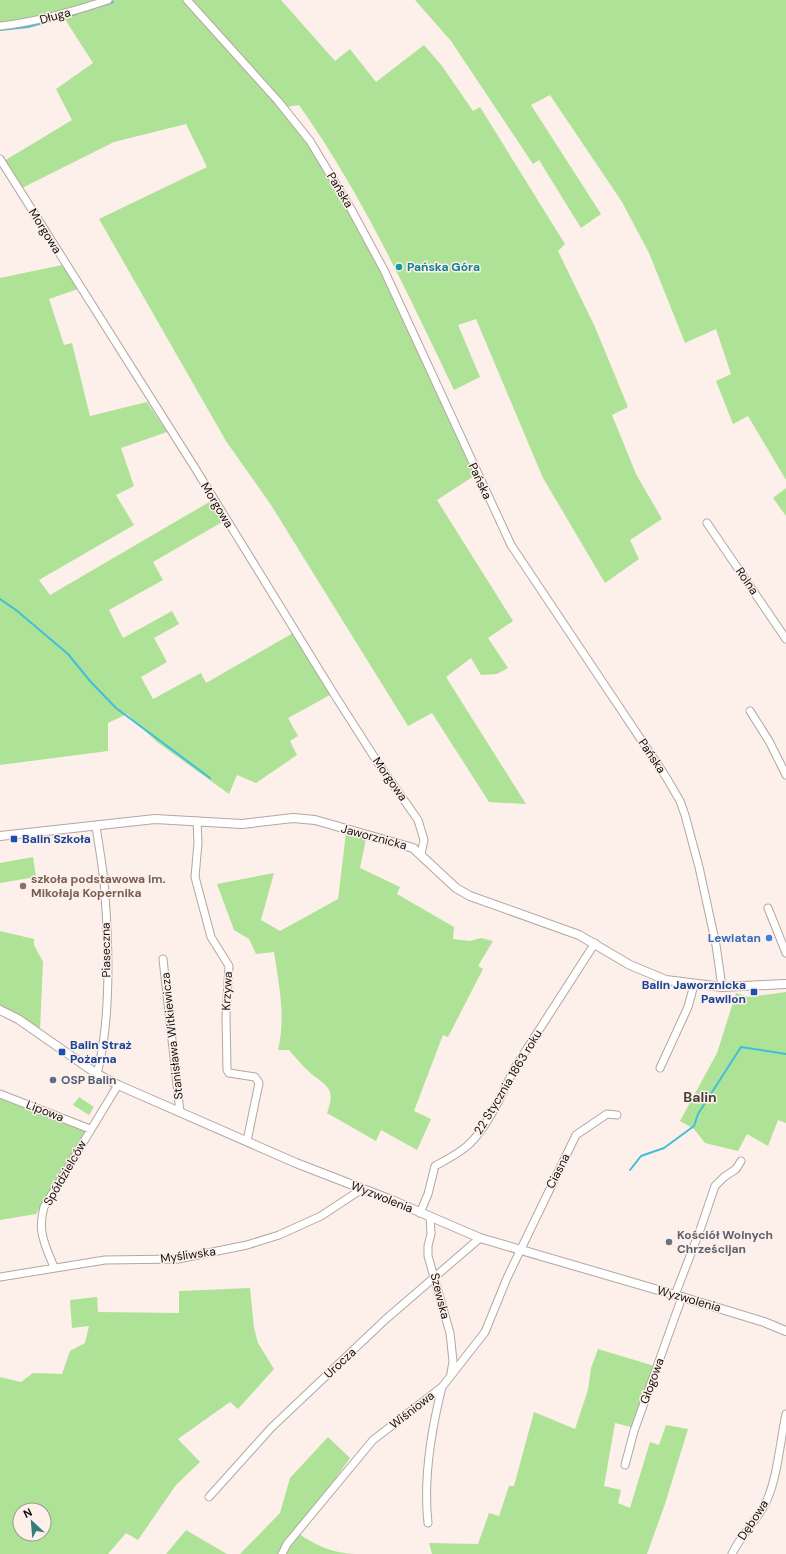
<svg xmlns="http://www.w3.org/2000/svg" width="786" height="1554" font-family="'DM Sans',sans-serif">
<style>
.green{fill:#aee297;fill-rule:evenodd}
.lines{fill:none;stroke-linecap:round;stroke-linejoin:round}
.stream{stroke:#41bfda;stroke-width:2}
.minor-casing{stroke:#b3a7a1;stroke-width:9}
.tertiary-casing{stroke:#b3a7a1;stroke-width:10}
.minor{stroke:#fff;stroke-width:7}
.tertiary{stroke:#fff;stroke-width:8}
.culture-dot{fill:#0f9aa8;stroke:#fdf0ea;stroke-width:1.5}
.transit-dot{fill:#1a4fb4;stroke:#fdf0ea;stroke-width:1.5}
.education-dot{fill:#8d6e63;stroke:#fdf0ea;stroke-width:1.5}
.shop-dot{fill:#3f7fe0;stroke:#fdf0ea;stroke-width:1.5}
.service-dot{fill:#5c6f8a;stroke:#fdf0ea;stroke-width:1.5}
.worship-dot{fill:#6b7280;stroke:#fdf0ea;stroke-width:1.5}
.labels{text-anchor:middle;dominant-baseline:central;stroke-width:3;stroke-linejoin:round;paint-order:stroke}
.street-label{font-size:12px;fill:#130f0d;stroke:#fdf0ea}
.culture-label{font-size:12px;font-weight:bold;fill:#0d838f;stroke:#fdf0ea;text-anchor:start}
.transit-label{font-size:12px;font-weight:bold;fill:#164399;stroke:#fdf0ea;text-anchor:start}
.education-label{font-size:12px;font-weight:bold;fill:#785e54;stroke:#fdf0ea;text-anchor:start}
.shop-label{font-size:12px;font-weight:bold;fill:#366cbe;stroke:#fdf0ea;text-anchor:end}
.service-label{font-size:12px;font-weight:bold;fill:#4e5e75;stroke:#fdf0ea;text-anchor:start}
.worship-label{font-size:12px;font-weight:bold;fill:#5b616d;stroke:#fdf0ea;text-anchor:start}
.quarter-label{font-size:14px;font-weight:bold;fill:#4b413b;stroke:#fdf0ea}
</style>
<rect width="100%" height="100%" fill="#fdf0ea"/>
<path class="green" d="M0,0h281l54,61 15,-12 26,33 48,-37 18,21 31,45 7,-4 85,137 -7,7 37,76 33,80 -16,8 24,59 26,45 -32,21 9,19 -34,24 -62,-105 -67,-159 -18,6 22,52 -26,13c-47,-98 -92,-196 -155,-285l-12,2 61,102 33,63 28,56 65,148 -37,24 76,121 -25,17 20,30 -11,6 -16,1 -10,-17 -25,19 80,127 -37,-2 -57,-89 -24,13 -137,-221 -45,-64 -127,-222 108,-52 -21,-43 -72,18 -94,47 -16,-28 68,-41 -16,-31 37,-26 -32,-50 -61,12z
M415,0h371v480l-38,-64 -15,8 -17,-43 15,-7 -15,-45 -31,14 -36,-90 -27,-51 -72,-107 -19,10 70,109 -20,14 -42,-68 -6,4 -82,-123z
M62,265l16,24 -29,10 15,46 8,-2 18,73 57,-14 20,30 -46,16 13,38 -18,9 18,30 -95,55 11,15 161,-94 13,20 -71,41 10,18 -54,30 14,28 49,-27 7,13 -25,14 13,24 -26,15 12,22 48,-26 5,10 87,-50 37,62 -42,23 10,18 -8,5 7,14 -41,28 -19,-8 -8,19 -72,-52 -30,-28 -19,9v28l-108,14v-487z
M786,488v28l-13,-18z
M346,833l20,6 -6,29 40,19 -3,7 57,33 -1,12 17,2 11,-3 12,3 -15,25 5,3 -35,68 -5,-2 -29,76 17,8 -14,31 -36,-20 -5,11 -49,-28c10,-27 -2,-27 -19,-42 -7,-7 -13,-14 -19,-21h-11c8,-33 1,-65 -4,-98l-18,2 -7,-15 -15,-9 -17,-46 57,-11 -13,47 19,11 58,-32z
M33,857l3,20 -36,6v-20z
M0,931l34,8v6l9,17 -3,68 -40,-23z
M786,992v131l-8,-3 -10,26 -21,-12 -9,17 -33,-8 -11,-14 -14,-8 37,-68 19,-60 12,4z
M0,1091l14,4 72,36 -50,83 -36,6z
M79,1097l15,10 -5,8 -16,-10z
M250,1288l4,40 4,15 16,26 -36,40 -8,-7 -52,37 22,23 -24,23 -38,55 -12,-7 -18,21h-108v-177l21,5 12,-9 29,1 8,-23 15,-8 4,-17 -17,2 -2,-28 27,-3 1,15 81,1v-22zM20,1510h24v24h-24z
M598,1349l63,19 -22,61 -24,-6 -11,63 17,4 -3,13 12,5 20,-66 9,3 7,-20 22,4 -23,75 -18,50h-215l-3,-11 49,1 11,-31 10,3 10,-30h5l20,-74 41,17 13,-39 3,-22z
M328,1437l22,21 -34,48 -21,25c18,13 36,22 59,23h-114l40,-41 10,-35z
M186,1530l41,24h-61z"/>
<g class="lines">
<path class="stream" d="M101,6l12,-4
M0,30l28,-3 48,-13
M0,599l16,11 52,44 22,27 26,27 94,70
M630,1170l11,-14 23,-8 30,-22 4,-12 43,-67 45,7"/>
<g class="minor-casing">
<path id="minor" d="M187,0l91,101 32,40 41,68 33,61 127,275 155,232 14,24 5,14 14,52 17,78 6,42
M0,26c37,-4 72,-14 108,-26
M0,159l195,309 139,226 44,69 40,57 6,20 -3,14
M707,523l79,116
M750,711l19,30 17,34
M197,821l1,22 -3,34 16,60 18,29 -3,50 1,54 2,3 26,4 4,6 -12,58
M96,826c3,22 8,46 9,69 4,54 6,126 -8,179
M768,908l18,45
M163,959l17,153
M660,1068l28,-61 6,-22
M0,1094l90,35
M420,1213l8,-19 7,-28c11,-6 23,-12 32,-20 19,-16 37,-55 47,-77l81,-126
M430,1217l1,17 -3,12v10l22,77 3,28 -2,12
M54,1267c-9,-22 -17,-36 -10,-60l74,-122
M0,1277l105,-17 73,-1 69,-14 32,-10 42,-19 41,-27
M675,1295l25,-65 15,-44 9,-9 12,-8 5,-8
M625,1465l9,-34 48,-134
M209,1497l62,-69 115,-109 94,-81
M428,1523c-5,-45 3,-92 14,-136
M282,1554l5,-10 86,-104 69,-53 43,-55 22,-54 69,-143 31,-21 10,1
M732,1554c9,-20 26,-34 35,-54 11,-25 13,-59 19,-86"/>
</g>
<g class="tertiary-casing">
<path id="tertiary" d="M0,836l155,-17 87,5 51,-6 22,2 98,28 43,40 14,8 109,39 51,30 36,15 56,7 64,-3
M0,1010l18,9 79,55 21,11 178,78 98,38 86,37 202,59 82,25 22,9"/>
</g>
<use href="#minor" class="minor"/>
<use href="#tertiary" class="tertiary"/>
</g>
<circle class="culture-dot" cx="399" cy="267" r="4"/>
<g class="transit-dot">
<rect x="10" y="835" width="8" height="8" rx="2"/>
<rect x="750" y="988" width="8" height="8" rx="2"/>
<rect x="58" y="1048" width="8" height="8" rx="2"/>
</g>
<circle class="education-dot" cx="23" cy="886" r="4"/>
<circle class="shop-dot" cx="769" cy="938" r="4"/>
<circle class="service-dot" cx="53" cy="1080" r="4"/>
<circle class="worship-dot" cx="669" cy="1242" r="4"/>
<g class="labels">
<g class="street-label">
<text transform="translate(55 16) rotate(-15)">Długa</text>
<text transform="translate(340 190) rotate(59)">Pańska</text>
<text transform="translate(45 231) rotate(58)">Morgowa</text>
<text transform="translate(480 481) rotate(65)">Pańska</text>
<text transform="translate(217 505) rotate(59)">Morgowa</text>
<text transform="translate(747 581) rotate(55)">Rolna</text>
<text transform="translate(652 756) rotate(56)">Pańska</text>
<text transform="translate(390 779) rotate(55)">Morgowa</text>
<text transform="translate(374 837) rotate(15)">Jaworznicka</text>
<text transform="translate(106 950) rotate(-91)">Piaseczna</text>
<text transform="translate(227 991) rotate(-87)">Krzywa</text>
<text transform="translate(172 1036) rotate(-96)">Stanisława Witkiewicza</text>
<text transform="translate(508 1082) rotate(-59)">22 Stycznia 1863 roku</text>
<text transform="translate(45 1111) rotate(21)">Lipowa</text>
<text transform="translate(558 1171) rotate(-63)">Ciasna</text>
<text transform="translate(65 1173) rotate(-60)">Spółdzielców</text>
<text transform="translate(382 1197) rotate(22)">Wyzwolenia</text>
<text transform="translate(188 1255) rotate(-8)">Myśliwska</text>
<text transform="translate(440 1296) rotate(76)">Szewska</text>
<text transform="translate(689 1299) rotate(16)">Wyzwolenia</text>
<text transform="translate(340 1363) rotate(-43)">Urocza</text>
<text transform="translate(652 1381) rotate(-70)">Głogowa</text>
<text transform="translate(412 1410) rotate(-38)">Wiśniowa</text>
<text transform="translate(753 1520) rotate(-57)">Dębowa</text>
</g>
<g class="culture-label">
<text x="407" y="267">Pańska Góra</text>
</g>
<g class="transit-label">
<text x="22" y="839">Balin Szkoła</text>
<text x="746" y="985" text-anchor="end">Balin Jaworznicka<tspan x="746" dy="14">Pawilon</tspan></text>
<text x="70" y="1045">Balin Straż<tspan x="70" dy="14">Pożarna</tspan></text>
</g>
<g class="education-label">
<text x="31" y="879">szkoła podstawowa im.<tspan x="31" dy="14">Mikołaja Kopernika</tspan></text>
</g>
<g class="shop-label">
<text x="761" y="938">Lewiatan</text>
</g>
<g class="service-label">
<text x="61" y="1080">OSP Balin</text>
</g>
<g class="worship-label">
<text x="677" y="1235">Kościół Wolnych<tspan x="677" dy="14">Chrześcijan</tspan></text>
</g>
<g class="quarter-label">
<text x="700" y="1097">Balin</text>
</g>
</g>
<g transform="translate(32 1522) rotate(334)"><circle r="19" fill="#fdf0ea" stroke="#9f9692"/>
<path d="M0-3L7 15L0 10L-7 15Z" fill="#347d7b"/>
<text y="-6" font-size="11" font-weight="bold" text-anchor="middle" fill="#130f0d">N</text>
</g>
</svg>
